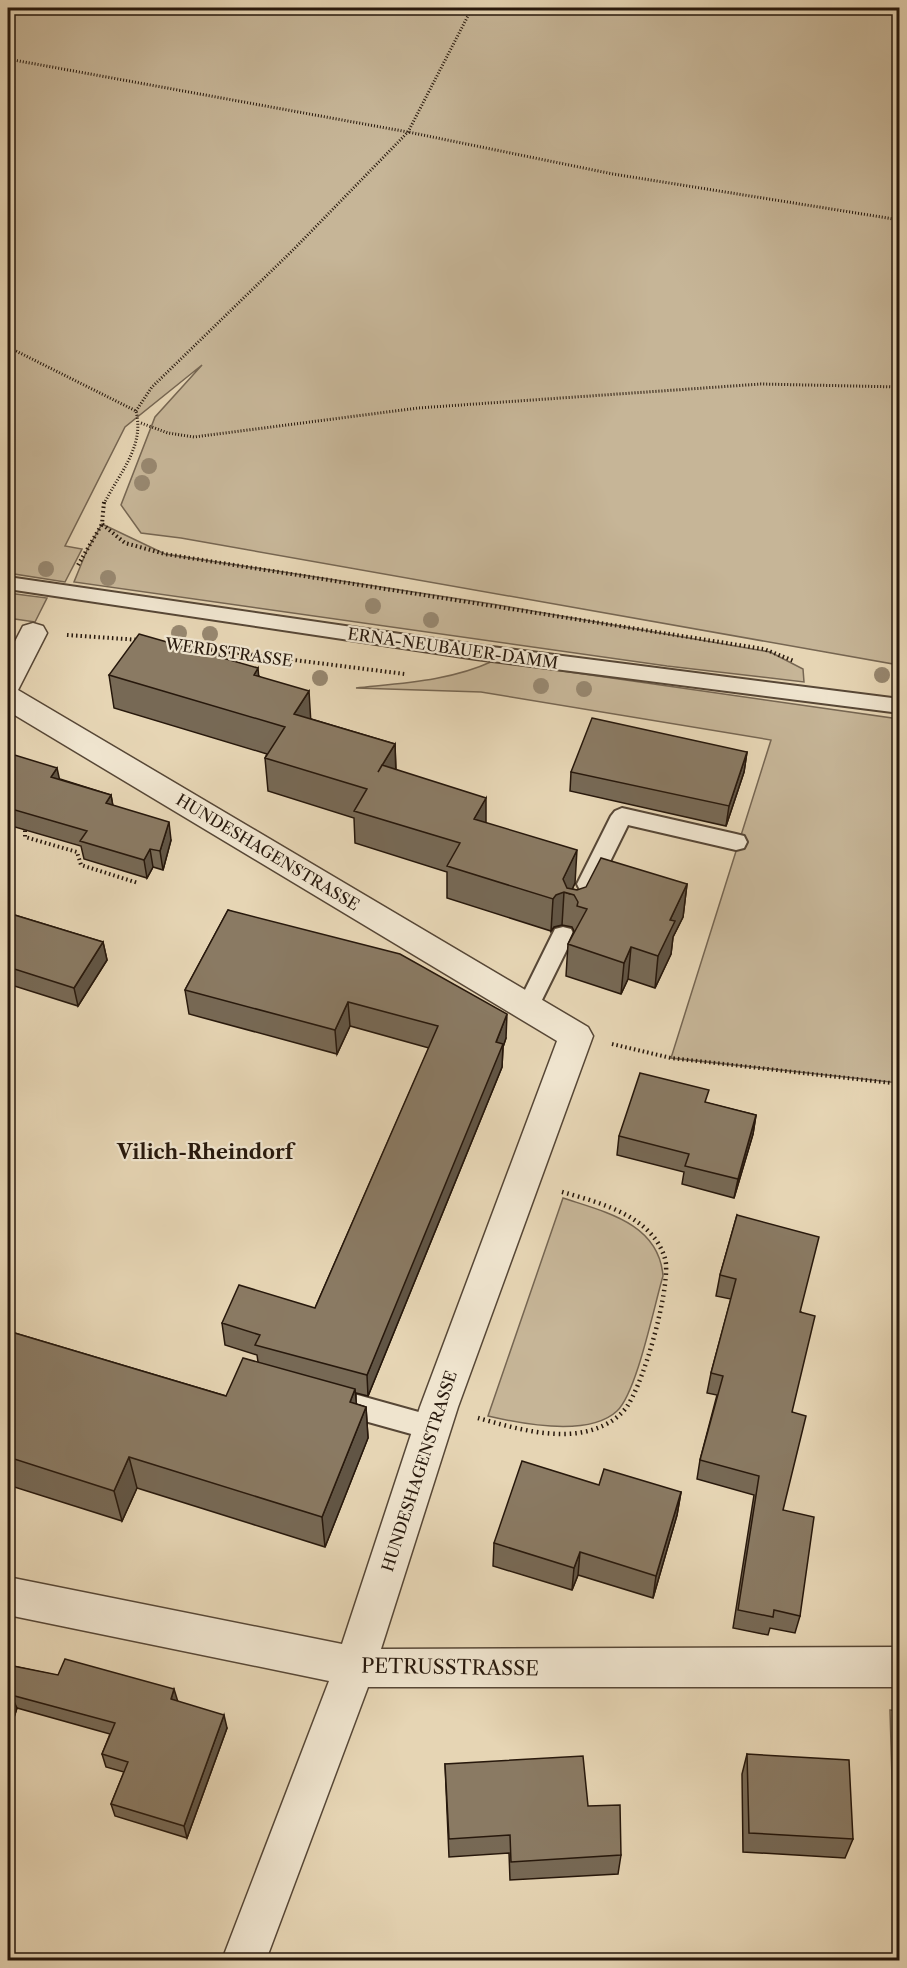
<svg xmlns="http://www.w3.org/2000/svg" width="907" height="1968" font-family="'Libre Caslon Text',serif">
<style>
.green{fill:#c6b597;stroke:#766652;stroke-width:1.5}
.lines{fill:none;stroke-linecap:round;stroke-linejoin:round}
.lane-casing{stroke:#574736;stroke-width:4}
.street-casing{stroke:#574736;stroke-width:3}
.path-far2{stroke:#27180c;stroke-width:3;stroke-dasharray:1 2;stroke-linecap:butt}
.path-far1{stroke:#27180c;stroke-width:4;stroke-dasharray:1.5 3;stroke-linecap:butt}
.path{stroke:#27180c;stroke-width:4.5;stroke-dasharray:1.5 4;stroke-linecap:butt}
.lane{fill:#efe4ce;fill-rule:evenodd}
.street{fill:#efe4ce;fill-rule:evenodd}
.tree{fill:#97876f}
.wall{fill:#776955;stroke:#27180c;stroke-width:1.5}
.shaded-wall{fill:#615545;stroke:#27180c;stroke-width:1.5}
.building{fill:#8a7a63;stroke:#27180c;stroke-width:1.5}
.labels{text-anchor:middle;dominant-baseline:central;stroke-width:4.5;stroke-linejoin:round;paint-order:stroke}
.street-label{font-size:16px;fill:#27180c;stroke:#efe4ce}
.quarter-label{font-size:20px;font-weight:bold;fill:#27180c;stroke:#efe4ce}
.near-street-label{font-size:20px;fill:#27180c;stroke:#efe4ce}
</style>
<rect width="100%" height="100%" fill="#e6d5b4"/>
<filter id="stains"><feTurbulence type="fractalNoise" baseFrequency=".00333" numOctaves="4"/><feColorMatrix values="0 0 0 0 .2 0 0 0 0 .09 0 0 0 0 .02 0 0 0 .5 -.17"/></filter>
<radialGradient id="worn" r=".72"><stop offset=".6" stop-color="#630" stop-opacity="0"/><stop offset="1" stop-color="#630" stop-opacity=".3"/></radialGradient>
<path class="green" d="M8,8h891v657l-718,-127 -40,-5 -20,-28 34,-88 47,-52 -77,62 -60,119 17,3 -17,33 -57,-9z
M102,524l63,30 327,50 278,48 33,17 1,13 -137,-16 -593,-84 13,-32z
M8,593l39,5 -12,24 -27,-4z
M493,661l406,58v364l-228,-25 100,-318 -290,-48 -125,-4c47,-5 94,-7 137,-27z
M563,1198c42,14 96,25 100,78 -9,30 -26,116 -46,135 -28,26 -95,13 -129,5z
M890,1710l9,1v171h-4z"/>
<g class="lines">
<g class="lane-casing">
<path id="lane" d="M8,577l468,68 424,54v14l-424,-54 -468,-70z
M622,808l114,26 8,2 3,6 -3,6 -8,2 -108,-25 -32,65 -8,2 -8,-2 -3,-6 34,-68 4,-5z
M563,927l8,2 3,6 -35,71 -3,6 -8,3 -8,-3 -3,-6 35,-71 3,-6z
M336,1389l97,27 9,4 4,8 -4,8 -9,4 -97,-27 -9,-4 -4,-8 4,-8z"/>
</g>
<g class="street-casing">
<path id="street" d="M33,623l10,3 4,7 -29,57 570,337 5,9 -135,371 -77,242 519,-2v40h-532l-102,273h-44l107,-279 -321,-66v-38l334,67 78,-237 137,-366 -549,-330v-56l15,-29z"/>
</g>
<path class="path-far2" d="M8,59l400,73 205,42 287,46
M8,347l128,64c9,36 -17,62 -32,93
M136,411l16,-24 142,-138 114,-117 64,-124
M141,423l27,10 26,4 224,-29 343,-24 139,3"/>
<path class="path-far1" d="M104,502l-2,22 23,19 40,11 599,95 30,12
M78,565l24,-41
M67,635l73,5
M175,645l230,29
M25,826v11l52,15 4,13 57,18
M612,1044l59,14 229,26"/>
<path class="path" d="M478,1418c36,10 85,25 122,9 10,-4 22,-12 28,-22 17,-27 40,-109 38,-141 -1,-8 -4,-14 -8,-21 -21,-32 -65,-42 -99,-52"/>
<use href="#lane" class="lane"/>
<use href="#street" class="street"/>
</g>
<g class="tree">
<circle cx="149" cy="466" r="8"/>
<circle cx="142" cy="483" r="8"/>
<circle cx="46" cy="569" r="8"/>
<circle cx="108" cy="578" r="8"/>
<circle cx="373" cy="606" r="8"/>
<circle cx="431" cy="620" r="8"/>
<circle cx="179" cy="633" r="8"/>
<circle cx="210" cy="634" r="8"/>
<circle cx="882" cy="675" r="8"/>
<circle cx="320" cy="678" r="8"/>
<circle cx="541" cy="686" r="8"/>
<circle cx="584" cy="689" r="8"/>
</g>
<path class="wall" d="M109,675l150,1 52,43 84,25 1,26 90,53 89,60 -3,6 5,1 110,-6 -4,33 -10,20 -2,17 -16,34 -27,-9 -7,15 -55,-18 2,-32 6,-13 -2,-4 -10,-2 -8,2 -3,4 -104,-33v-26l-92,-29 -1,-25 -86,-27 -3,-33 2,-4 -153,-46z
M747,752l-3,20 -18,54 -156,-35 1,-19z
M8,753l52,26 51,16 2,11 58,34 -8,30 -10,-3 -6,11 -63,-19 -3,-13 -73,-21z
M228,910l278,128 -3,9 -1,20 -134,329 -12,-3v11l10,3 2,31 -43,109 -188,-59 -15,33 -114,-36v-154l218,65 32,-34 -1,-7 -32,-10 -3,-22 93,-15 114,-260 -79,-22 -13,28 -148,-40 -4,-24z
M8,913l95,29 4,18 -29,46 -70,-22z
M707,1103l49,12 -3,19 -19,64 -52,-14 2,-12 -67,-17 2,-19z
M737,1215l64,97 -18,198 17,106 -5,17 -25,-5 -2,7 -35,-7 21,-133 -57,-16 3,-19 17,-65 -10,-2 4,-20 20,-74 -15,-3 4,-21z
M599,1485l82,7 -4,23 -24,83 -75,-23 -6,15 -79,-24 1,-23z
M8,1665l169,36 50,27 -40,110 -72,-22 -4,-12 13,-32 -18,-5 -4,-13 8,-20 -93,-26 -9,28z
M747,1754l106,85 -8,19 -102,-6 -1,-78z
M445,1764l143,42 33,49 -3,19 -108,6 -1,-27 -60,4z"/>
<path class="shaded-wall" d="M258,668l3,34 -7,-27z
M309,691l2,33 -17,-10z
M395,744l1,33 -18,-5z
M747,752l-3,20 -18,54 3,-20z
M57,768l4,18 -10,-9z
M111,795l3,18 -8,-10z
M486,798v32l-12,-11z
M169,822l2,18 -8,30 -3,-19z
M150,849l3,18 -6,11 -3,-18z
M577,850l-2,33 -5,11 -6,-2 -2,33 -8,2 -3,4 2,-32z
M687,884l-4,33 -10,20 -2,17 -16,34 3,-32 12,-36z
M103,942l4,18 -29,46 -4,-18z
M631,947l-3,32 -7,15 3,-31z
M348,1002l2,24 -13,28 -2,-24z
M507,1014l-1,24 -3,9 -1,20 -134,329 -1,-21z
M756,1115l-3,19 -19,64 4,-19z
M355,1389l3,32 -8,-19z
M366,1407l2,31 -43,109 -3,-30z
M129,1457l8,31 -15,33 -8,-30z
M681,1492l-4,23 -24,83 3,-22z
M580,1552l-2,23 -6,15 2,-22z
M174,1689l4,13 -7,-3z
M11,1695l6,13 -9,28v-29z
M224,1715l3,13 -40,110 -3,-12z"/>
<path class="building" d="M139,634l119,34 -4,7 55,16 -15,23 101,30 -17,28 4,-7 104,33 -12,21 103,31 -14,29 4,9 10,2 9,-3 15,-29 86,26 -17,36 5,1 -17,35 -27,-9 -7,16 -56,-19 19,-35 -10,-3 1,-4 -4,-7 -10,-3 -8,3 -3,4 -106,-33 13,-23 -106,-32 13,-22 -102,-31 20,-31 -176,-52z
M592,718l155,34 -18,54 -158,-34z
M8,753l49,15 -6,9 60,18 -5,8 63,19 -9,29 -10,-2 -6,11 -64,-19 7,-10 -79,-23z
M228,910l172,44 107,60 -11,28 7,2 -136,331 -112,-30 5,-10 -38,-12 17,-38 76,23 123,-282 -90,-24 -13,28 -150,-40z
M8,913l95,29 -29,46 -66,-21z
M640,1073l69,17 -4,12 51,13 -18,64 -53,-13 4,-12 -70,-18z
M737,1215l82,22 -19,75 15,4 -23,96 14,4 -23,94 31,7 -14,99 -26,-6 -1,7 -35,-7 21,-134 -59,-16 23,-84 -12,-3 25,-94 -16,-4z
M8,1331l218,65 17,-38 112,31 -5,13 16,5 -44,110 -193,-60 -15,34 -106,-34z
M522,1461l77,24 5,-16 77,23 -25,84 -76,-24 -6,16 -80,-25z
M65,1659l109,30 -3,10 53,16 -40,111 -73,-22 17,-42 -26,-8 13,-31 -104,-28 -3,12v-42l50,10z
M747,1754l102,6 4,79 -104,-6z
M583,1756l5,50 32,-1 1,50 -110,7 -1,-27 -61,4 -4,-75z"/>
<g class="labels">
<g class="street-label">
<text transform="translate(453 648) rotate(8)">ERNA-NEUBAUER-DAMM</text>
<text transform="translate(229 652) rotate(8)">WERDSTRASSE</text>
<text transform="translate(268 852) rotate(31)">HUNDESHAGENSTRASSE</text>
<text transform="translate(419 1471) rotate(-72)">HUNDESHAGENSTRASSE</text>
</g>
<g class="quarter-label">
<text x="205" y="1152">Vilich-Rheindorf</text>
</g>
<g class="near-street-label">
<text transform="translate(450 1667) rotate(1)">PETRUSSTRASSE</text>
</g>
</g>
<rect width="907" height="1968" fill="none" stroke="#e6d5b4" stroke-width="30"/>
<rect x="9" y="9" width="889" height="1950" fill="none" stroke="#27180c" stroke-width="3"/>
<rect x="15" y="15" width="877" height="1938" fill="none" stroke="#27180c" stroke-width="1.5"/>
<rect width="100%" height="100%" filter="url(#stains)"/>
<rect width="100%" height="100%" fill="url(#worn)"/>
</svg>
